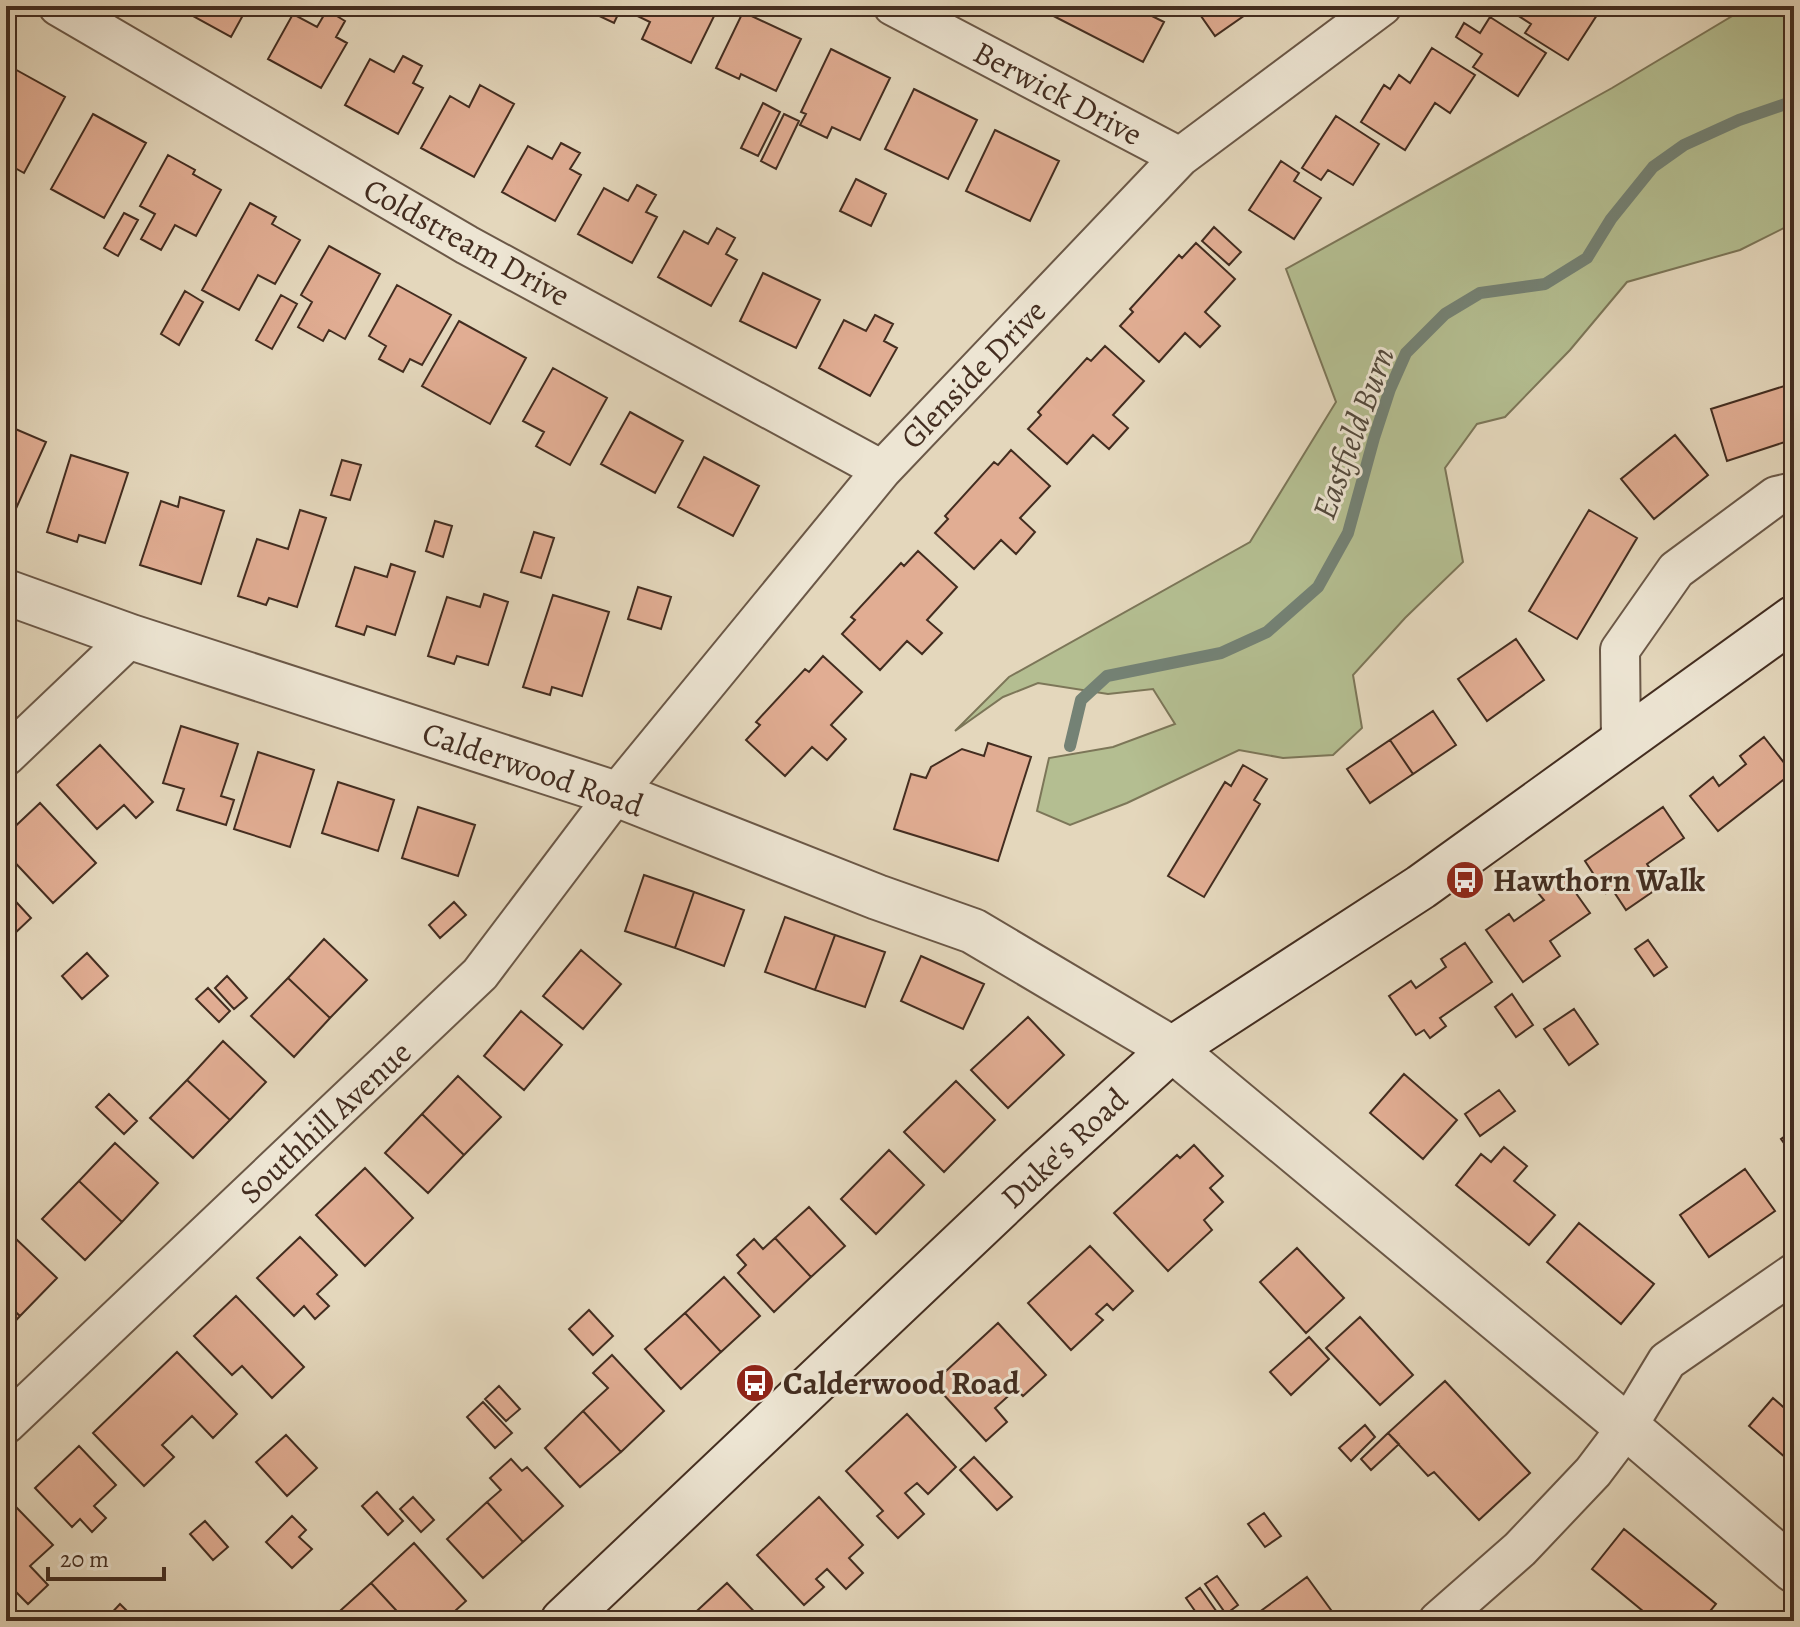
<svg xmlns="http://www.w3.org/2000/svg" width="1800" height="1627" font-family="Alegreya,serif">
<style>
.green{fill:#b4be91;stroke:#7c7658;stroke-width:2}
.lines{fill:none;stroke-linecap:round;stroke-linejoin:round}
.stream{stroke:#748275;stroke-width:12}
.building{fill:#e1ad93;stroke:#432d20;stroke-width:2}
.minor-casing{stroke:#6b5847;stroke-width:42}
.tertiary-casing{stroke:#6b5847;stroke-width:48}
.secondary-casing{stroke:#432d20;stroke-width:48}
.minor{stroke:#ede5d3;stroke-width:38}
.tertiary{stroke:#ede5d3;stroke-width:44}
.secondary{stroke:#ede5d3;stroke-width:44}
.labels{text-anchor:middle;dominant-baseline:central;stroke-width:6;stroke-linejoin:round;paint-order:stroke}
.street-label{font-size:32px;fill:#432d20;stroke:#ede5d3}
.poi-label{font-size:32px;font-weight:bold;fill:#432d20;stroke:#ede5d3;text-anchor:start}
.water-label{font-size:34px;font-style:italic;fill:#53493c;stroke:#ede5d3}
</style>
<rect width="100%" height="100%" fill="#e4d7bc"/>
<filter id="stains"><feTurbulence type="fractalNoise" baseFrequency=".0025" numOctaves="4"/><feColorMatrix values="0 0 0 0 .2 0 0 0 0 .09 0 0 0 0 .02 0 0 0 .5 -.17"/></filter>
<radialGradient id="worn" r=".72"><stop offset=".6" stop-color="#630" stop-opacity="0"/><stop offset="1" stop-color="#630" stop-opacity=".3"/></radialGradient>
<path class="green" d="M1749,6h45v217l-54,27 -113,32 -57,68 -65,67 -28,7 -32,44 18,94 -58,56 -52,57 9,53 -29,27 -50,3 -44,-8 -112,53 -57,22 -33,-14 12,-53 64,-11 62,-23 -22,-35 -45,5 -70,-11 -35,14 -48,34 54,-54 241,-135 86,-140 -50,-133 326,-181z"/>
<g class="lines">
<path class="stream" d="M1070,746l11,-46 26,-24 114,-23 46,-21 51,-45 30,-54 26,-95 16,-49 16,-36 39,-39 35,-21 65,-9 42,-26 24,-39 42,-52 31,-22 55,-25 55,-19"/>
</g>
<path class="building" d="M182,6h66l-17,31 -51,-28z
M599,6h120l-28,57 -49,-24 8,-17 -29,-14 -7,15 -19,-9z
M1034,6h98l32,16 -21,40z
M1194,6h64l-43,30z
M1507,6h76l14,9 -29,45 -43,-27 6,-9 -25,-16z
M327,10l18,11 -9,16 11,6 -26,45 -53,-29 25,-45 24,13z
M743,12l58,27 -25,52 -35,-17 -2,5 -23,-11z
M1490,17l56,36 -28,43 -45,-29 9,-13 -26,-17 8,-14 16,10z
M1432,48l43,27 -25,38 -15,-10 -30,47 -44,-28 23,-37 6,4 9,-14 11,8z
M831,49l59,29 -30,62 -28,-13 -5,11 -27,-13 6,-11 -5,-2z
M403,56l19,10 -9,17 10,5 -25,46 -53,-29 25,-46 24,13z
M11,67l54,30 -41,76 -18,-10v-88z
M480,85l34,19 -40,73 -53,-29 29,-52 19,11z
M914,89l63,31 -29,59 -63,-30z
M763,103l17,9 -22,44 -17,-8z
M93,114l53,29 -42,75 -53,-29z
M784,114l15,7 -23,48 -15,-8z
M1336,116l43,28 -26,41 -25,-15 -7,10 -19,-12z
M995,130l64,31 -29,60 -64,-30z
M561,143l19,10 -10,16 11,6 -26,46 -53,-29 26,-46 24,13z
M168,155l27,15 -2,4 28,16 -25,46 -21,-11 -14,25 -20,-11 14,-25 -15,-8z
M1281,161l18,12 -5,8 27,17 -27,41 -45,-29z
M856,179l30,15 -15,32 -31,-15z
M637,185l19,10 -10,17 11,5 -25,46 -54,-29 26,-46 24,13z
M250,203l26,14 -4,7 28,16 -25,44 -17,-9 -19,35 -37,-20z
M124,213l14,7 -20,36 -14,-8z
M1214,227l27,25 -12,13 -27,-24z
M717,228l18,10 -9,16 11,6 -26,46 -53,-29 26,-46 24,13z
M1196,243l39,36 -30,33 15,14 -20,21 -15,-14 -26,29 -39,-36 13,-14 -3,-3 49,-54 3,3z
M329,246l51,28 -35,65 -16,-9 -6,11 -25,-14 14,-25 -11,-7z
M763,273l57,27 -24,48 -56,-27z
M397,285l54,30 -29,50 -12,-6 -7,13 -24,-13 7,-13 -17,-10z
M185,291l18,11 -24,43 -18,-11z
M281,295l16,9 -25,45 -16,-9z
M875,315l18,9 -9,17 13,7 -27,48 -51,-28 25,-48 22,11z
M459,321l67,37 -36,66 -68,-38z
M1105,346l39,35 -31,34 15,13 -19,21 -16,-14 -26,29 -39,-35 13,-14 -3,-3 49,-54 4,3z
M553,368l54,30 -37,67 -34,-19 8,-14 -21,-11z
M6,383l9,6 -9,13z
M1794,383v56l-67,22 -16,-52z
M630,412l53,29 -28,52 -54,-29z
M6,425l40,17 -32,71 -8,-3z
M1675,435l33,40 -54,44 -33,-40z
M1011,450l39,36 -30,32 15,14 -19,22 -15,-14 -27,29 -39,-36 13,-14 -3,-3 49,-54 4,3z
M71,455l57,18 -23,70 -26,-8 -2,7 -30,-10z
M704,457l55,29 -26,50 -55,-29z
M342,460l19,5 -11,35 -19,-5z
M180,497l44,14 -23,73 -61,-19 21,-64 17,6z
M300,510l26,8 -29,89 -28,-9 -3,7 -28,-9 19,-57 31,10z
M1589,510l48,28 -60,101 -48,-28z
M435,521l17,5 -9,31 -17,-6z
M534,532l20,6 -13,40 -20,-6z
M918,551l39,36 -30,33 15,13 -20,21 -15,-13 -27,29 -38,-36 13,-14 -4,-3 50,-54 3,3z
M391,564l24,8 -20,63 -28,-9 -3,9 -28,-9 19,-59 32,10z
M638,587l33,10 -10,32 -33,-10z
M484,594l24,8 -20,63 -31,-9 -3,8 -26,-8 19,-59 33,10z
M553,595l56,17 -27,84 -30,-9 -2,8 -27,-8z
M1516,639l28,41 -57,41 -29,-42z
M823,656l39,36 -31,33 15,14 -19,21 -15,-13 -27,29 -39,-36 14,-15 -4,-3 49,-53 4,3z
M1433,711l23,34 -43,29 -23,-34z
M181,726l57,18 -17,52 13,4 -8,25 -49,-15 7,-21 -21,-6z
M1764,737l28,36 -74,58 -28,-35 23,-19 6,9 27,-22 -6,-8z
M1390,740l23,34 -43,29 -23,-34z
M988,743l43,14 -33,104 -104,-32 17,-55 15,4 5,-11 31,-18 22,7z
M100,745l53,57 -17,16 -12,-13 -27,24 -40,-44z
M258,752l56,18 -24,77 -56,-18z
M1243,765l24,14 -13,21 6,4 -56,93 -36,-21 57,-94 6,4z
M338,782l56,18 -16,51 -56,-18z
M40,803l56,60 -43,40 -47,-50v-18z
M418,807l57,18 -17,51 -56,-18z
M1663,807l21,31 -37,26 14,22 -35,24 -14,-21 -6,4 -21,-32z
M644,875l50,17 -19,56 -50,-17z
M1563,875l27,38 -40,28 10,15 -37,26 -37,-52 23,-16 5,7 30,-21 -6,-7z
M6,891l25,27 -18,17 -7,-8z
M694,892l50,18 -20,56 -49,-18z
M454,902l12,13 -26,23 -11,-13z
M785,917l50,18 -20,55 -50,-18z
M835,935l50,17 -20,55 -50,-17z
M324,939l43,41 -37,38 -42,-40z
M1648,940l19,27 -13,9 -19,-27z
M1465,943l27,39 -52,36 6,8 -16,12 -6,-8 -8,5 -27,-39 22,-15 5,7 30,-21 -5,-8z
M581,950l40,34 -38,45 -40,-33z
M87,953l21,23 -26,23 -20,-23z
M921,956l63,28 -21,45 -62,-28z
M227,976l20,22 -13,11 -19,-21z
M288,978l42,40 -36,39 -43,-41z
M208,988l22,23 -11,11 -23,-23z
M1512,994l21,31 -17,12 -21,-30z
M1574,1009l24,35 -29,21 -25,-36z
M521,1011l41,34 -38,45 -40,-34z
M1028,1017l36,38 -56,53 -37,-38z
M223,1041l43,41 -36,38 -43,-40z
M1404,1074l53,46 -34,39 -53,-46z
M458,1076l43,41 -37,38 -42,-41z
M187,1080l43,40 -37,38 -43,-40z
M956,1081l39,39 -51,52 -40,-40z
M1499,1090l16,21 -35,25 -15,-22z
M109,1094l28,27 -13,13 -28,-27z
M422,1114l42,41 -36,38 -43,-40z
M1794,1130v27l-13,-18z
M115,1143l43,40 -36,39 -43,-41z
M1194,1145l29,31 -13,12 13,14 -19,18 8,10 -44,41 -54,-58 63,-58 3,3z
M1504,1147l23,19 -13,15 41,34 -26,30 -73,-60 25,-31 10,8z
M889,1150l35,35 -48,49 -35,-35z
M365,1168l48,50 -48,48 -49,-51z
M1745,1169l30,42 -66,46 -29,-42z
M79,1181l43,41 -37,38 -43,-41z
M809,1207l36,39 -34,31 -36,-39z
M1579,1223l75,61 -33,40 -74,-62z
M14,1237l43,41 -37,38 -14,-13v-57z
M300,1237l37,38 -20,19 12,12 -14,13 -11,-13 -10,10 -37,-38z
M775,1238l36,39 -37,35 -36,-39 8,-8 -9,-10 17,-16 9,10z
M1090,1246l43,45 -20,19 -6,-6 -11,10 7,6 -32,30 -43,-47z
M1297,1248l47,50 -38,35 -46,-51z
M724,1277l36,39 -39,36 -36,-39z
M236,1296l68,71 -32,31 -30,-32 -10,9 -38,-39z
M6,1303l14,13 -14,15z
M589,1310l24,26 -20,19 -24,-26z
M685,1313l36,39 -40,37 -36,-40z
M1360,1317l53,58 -33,30 -54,-57z
M998,1323l48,52 -23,21 -7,-7 -21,19 12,14 -21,19 -53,-58z
M1309,1337l20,22 -38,36 -21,-23z
M177,1352l60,62 -24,24 -21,-22 -30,29 12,12 -30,29 -51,-53z
M612,1355l52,56 -43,41 -38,-41 25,-23 -15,-15z
M1445,1381l85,92 -51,47 -45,-48 -6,4 -40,-43z
M499,1386l21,23 -14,12 -21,-22z
M1773,1398l15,13 6,-7v61l-45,-39z
M483,1402l29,31 -17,15 -28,-31z
M583,1411l38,41 -41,35 -35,-39z
M907,1414l49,53 -28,27 -11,-11 -12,10 19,21 -26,24 -21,-22 6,-5 -37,-40z
M1365,1425l10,12 -24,24 -12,-13z
M1388,1433l11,11 -28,26 -10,-11z
M286,1435l31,33 -30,28 -31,-34z
M79,1446l37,39 -22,21 12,12 -14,14 -12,-13 -8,8 -37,-39z
M974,1457l38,40 -15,13 -37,-40z
M511,1459l11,12 5,-4 36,39 -40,36 -36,-40 14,-12 -11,-12z
M377,1492l26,29 -15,14 -26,-29z
M413,1497l21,23 -13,12 -21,-23z
M819,1497l44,48 -14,13 14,15 -17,16 -19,-20 -11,10 8,8 -20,18 -47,-50z
M487,1502l36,40 -40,36 -36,-39z
M16,1507l37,38 -23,21 18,19 -20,19 -17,-17 -2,2 -3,-3v-69z
M1264,1513l17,23 -16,11 -17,-23z
M292,1516l14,14 -7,7 13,12 -20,19 -26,-26z
M205,1521l23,26 -15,13 -23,-26z
M1624,1529l92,75 -14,17h-47l-63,-52z
M414,1543l52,58 -22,20h-38l-35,-38z
M1217,1576l21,29 -12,9 -21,-30z
M1307,1577l32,44h-92z
M371,1583l35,38h-73l-2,-2z
M727,1583l36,38h-77z
M1200,1588l19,27 -9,6h-8l-16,-23z
M120,1604l14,14 -2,3h-28z"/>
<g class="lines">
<g class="minor-casing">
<path id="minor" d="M58,6l409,239 415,225
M893,6l287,151
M1621,743l-1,-93 56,-80 100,-74 18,-4
M6,756l125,-119
M6,1424l474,-450 136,-180 266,-324 298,-313 202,-151
M1438,1621l82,-72 73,-77 34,-45 40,-66 127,-88"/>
</g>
<g class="tertiary-casing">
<path id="tertiary" d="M6,592l125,45 485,157 261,103 96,34 199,118 455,378 167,143"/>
</g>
<g class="secondary-casing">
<path id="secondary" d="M563,1621l476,-451 133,-121 249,-162 373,-269"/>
</g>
<use href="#minor" class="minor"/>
<use href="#tertiary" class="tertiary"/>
<use href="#secondary" class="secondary"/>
</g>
<defs>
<g id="bus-disc" transform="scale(2)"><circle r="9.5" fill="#8f2418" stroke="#ede5d3"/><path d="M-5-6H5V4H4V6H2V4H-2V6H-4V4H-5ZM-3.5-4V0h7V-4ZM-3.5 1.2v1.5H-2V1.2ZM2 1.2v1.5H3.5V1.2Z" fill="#fff"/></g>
</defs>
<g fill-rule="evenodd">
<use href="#bus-disc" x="1465" y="880"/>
<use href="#bus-disc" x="755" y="1383"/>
</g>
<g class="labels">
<g class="street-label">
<text transform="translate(1058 93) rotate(28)">Berwick Drive</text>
<text transform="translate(467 242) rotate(29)">Coldstream Drive</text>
<text transform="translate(973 374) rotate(-46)">Glenside Drive</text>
<text transform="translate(533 769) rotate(19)">Calderwood Road</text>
<text transform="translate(325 1122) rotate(-43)">Southhill Avenue</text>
<text transform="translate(1064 1148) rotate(-43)">Duke's Road</text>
</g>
<g class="poi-label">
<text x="1493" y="880">Hawthorn Walk</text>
<text x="783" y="1383">Calderwood Road</text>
</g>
<g class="water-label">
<text transform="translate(1353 433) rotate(-70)">Eastfield Burn</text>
</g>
</g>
<rect width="1800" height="1627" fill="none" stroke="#e4d7bc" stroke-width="32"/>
<rect x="8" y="8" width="1784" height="1611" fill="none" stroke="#432d20" stroke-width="4"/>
<rect x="16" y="16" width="1768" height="1595" fill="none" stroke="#432d20" stroke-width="2"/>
<path d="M48 1567v12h116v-12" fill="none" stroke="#432d20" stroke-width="4"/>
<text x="60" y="1567" font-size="24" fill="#432d20" stroke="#ede5d3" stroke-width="6" paint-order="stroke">20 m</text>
<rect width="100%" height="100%" filter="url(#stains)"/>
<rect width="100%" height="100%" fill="url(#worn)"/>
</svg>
